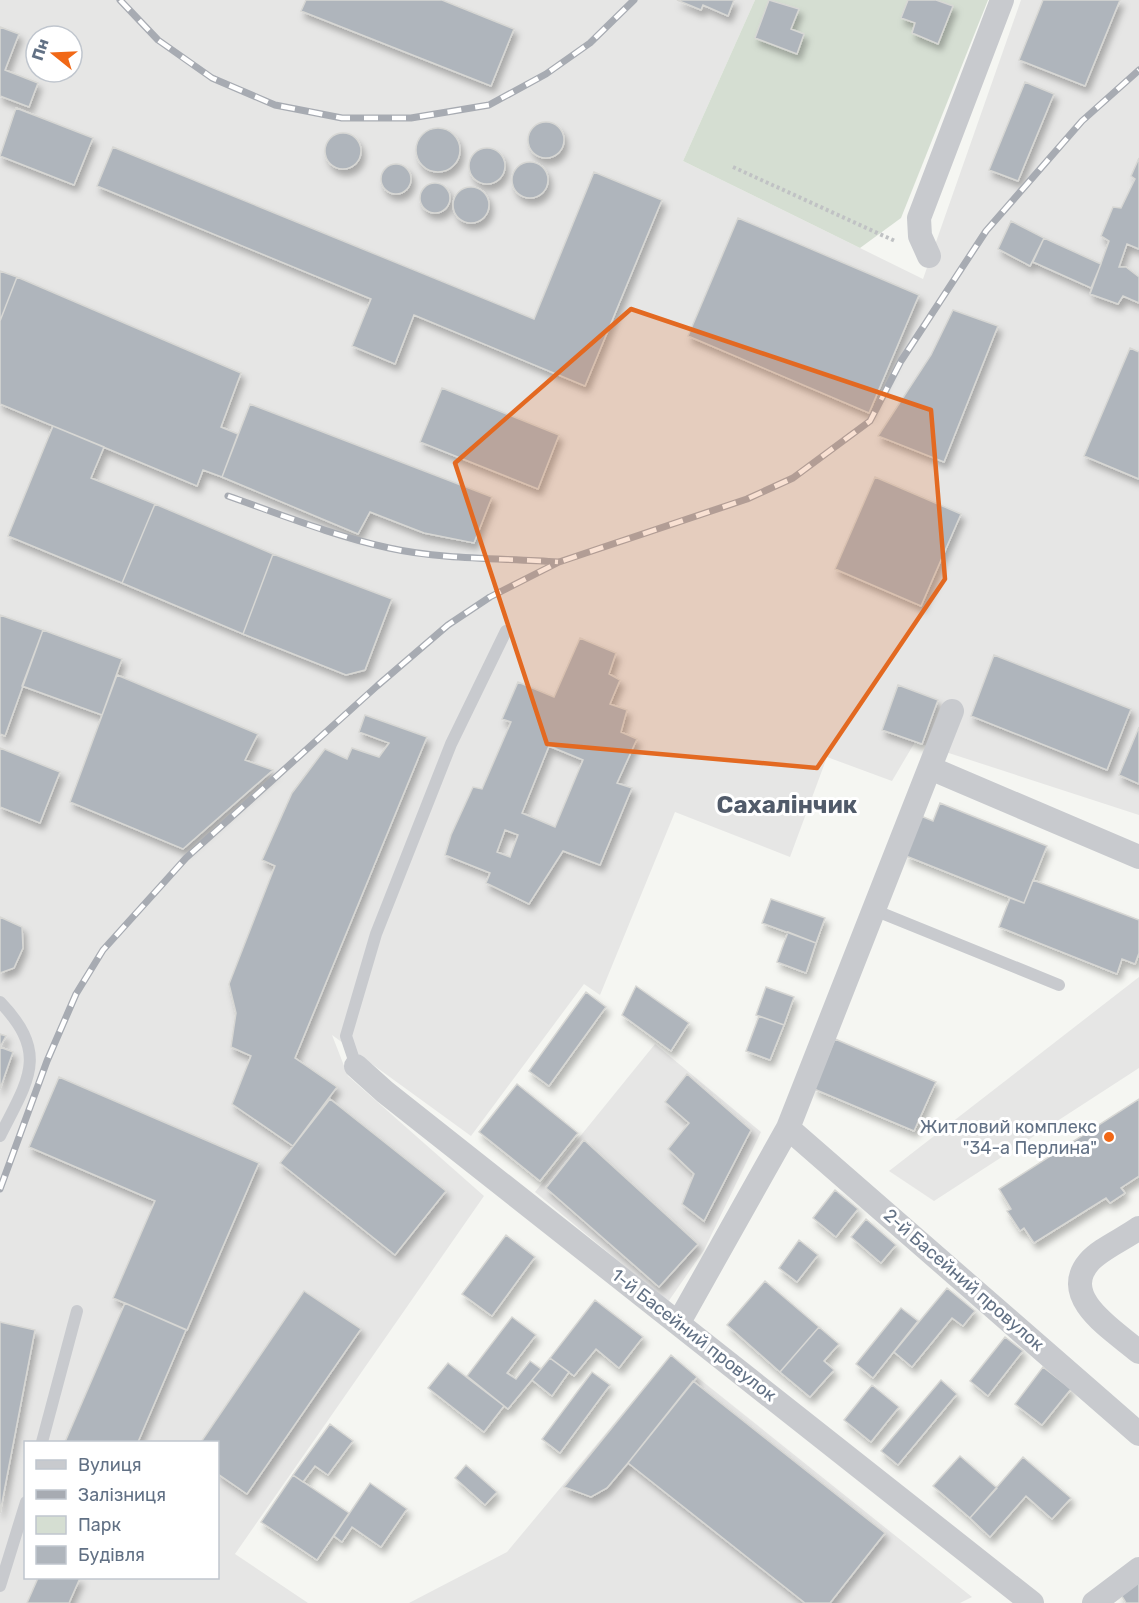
<svg xmlns="http://www.w3.org/2000/svg" width="1139" height="1603" font-family="Rubik,sans-serif">
<style>
.built{fill:#e6e6e5;fill-rule:evenodd}
.green{fill:#d5ded2}
.building{fill:#afb5bc;stroke:#d7d7d4;stroke-width:1.5;fill-rule:evenodd;filter:url(#shadow)}
.lines{fill:none;stroke-linecap:round;stroke-linejoin:round}
.path{stroke:#c0c2c4;stroke-width:4;stroke-dasharray:3 3;stroke-linecap:butt}
.service{stroke:#c8cace;stroke-width:12}
.minor{stroke:#c8cace;stroke-width:24}
.rail-casing{stroke:#a7abb2;stroke-width:7}
.rail{stroke:#fff;stroke-width:4.5;stroke-dasharray:14;stroke-linecap:butt}
.marked{fill:#e36921;fill-opacity:0.2;stroke:#e36921;stroke-width:4.5;stroke-linejoin:round}
.poi-dot{fill:#f16816;stroke:#fff;stroke-width:2}
.labels{text-anchor:middle;dominant-baseline:central;stroke-width:6;stroke-linejoin:round;paint-order:stroke}
.poi-label{font-size:18px;fill:#627185;stroke:#fff;text-anchor:end}
.street-label{font-size:18px;fill:#627185;stroke:#fff}
.district-label{font-size:24px;font-weight:bold;fill:#515b6a;stroke:#fff}
</style>
<defs>
<filter id="shadow"><feDropShadow dx="3.5" dy="6" stdDeviation="3" flood-color="#0004"/></filter>
</defs>
<rect width="100%" height="100%" fill="#f5f6f2"/>
<path class="built" d="M0,0h755l-72,161 240,118 98,-279h118v815l-224,-73 -23,39 -65,-24 -37,100 -115,-45 -75,183 -16,-11 -113,152 -139,-101 16,41 136,120 -249,358 73,49h-308zM36,36h36v36h-36zM26,1442h192v136h-192z
M1139,977v91l-205,133 -45,-30z
M655,1044l106,88 -57,118 -36,52 -133,-110z
M671,1355l26,22 275,220 -12,6h-551l98,-51z"/>
<path class="green" d="M755,0h233l-87,218 -41,30 -177,-87z"/>
<path class="building" d="M306,0h136l72,29 -23,57 -190,-75z
M677,0h57l-6,16 -25,-11 -2,5z
M769,0l30,9 -8,20 13,5 -7,20 -42,-16z
M908,0h28l17,6 -15,38 -26,-11 3,-10 -14,-5z
M1043,0h77l-35,86 -66,-26z
M0,27l19,7 -14,36 33,13 -9,24 -29,-11z
M1025,82l29,12 -36,87 -29,-11z
M16,108l77,30 -19,47 -74,-29z
M528 140a18 18 0 1 1 36 0a18 18 0 1 1-36 0Z
M416 150a22 22 0 1 1 44 0a22 22 0 1 1-44 0Z
M325 151a18 18 0 1 1 36 0a18 18 0 1 1-36 0Z
M113,147l421,172 60,-147 68,28 -77,186 -171,-71 -19,49 -43,-18 19,-47 -274,-113z
M469 166a18 18 0 1 1 36 0a18 18 0 1 1-36 0Z
M1139,158v91l-12,-5 -8,23h7l13,10v26l-16,-7 -5,8 -28,-10 19,-53 -8,-5 12,-29 8,1 14,-29 -4,-3z
M512 180a18 18 0 1 1 36 0a18 18 0 1 1-36 0Z
M381 179a15 15 0 1 1 30 0a15 15 0 1 1-30 0Z
M420 198a15 15 0 1 1 30 0a15 15 0 1 1-30 0Z
M453 205a18 18 0 1 1 36 0a18 18 0 1 1-36 0Z
M738,218l181,77 -50,118 -181,-77z
M1011,221l33,17 -14,28 -32,-17z
M1044,238l57,26 -10,24 -58,-26z
M0,271l17,6 -17,44z
M17,277l224,96 -20,54 17,7 -16,43 -19,-7 -6,16 -197,-82v-83z
M953,310l45,16 -54,136 -66,-26 53,-81z
M1130,348l9,4v127l-55,-23z
M442,388l117,47 -21,54 -118,-47z
M250,404l242,93 -18,46 -50,-10 -54,-21 -12,22 -136,-57z
M53,426l51,21 -13,31 64,26 -33,79 -114,-47z
M875,477l86,37 -40,92 -86,-37z
M155,504l118,50 -30,80 -121,-51z
M273,554l119,45 -27,71 -19,5 -103,-41z
M0,615l43,15 -38,106 -5,-2z
M43,630l79,29 -20,56 -80,-29z
M580,638l36,15 -7,21 11,6 -10,24 17,6 -6,22 16,7 -20,44 15,5 -32,77 -37,-14 -34,53 -43,-21 4,-10 -45,-18 6,-20 22,-48 9,2 29,-67 -9,-3 16,-37 36,15zM549,746l34,14 -28,67 -33,-14zM505,830l13,5 -8,22 -13,-5z
M994,655l137,54 -24,61 -136,-54z
M117,675l141,59 -13,26 28,10 -90,79 -113,-47z
M898,685l40,15 -16,44 -40,-14z
M365,715l62,22 -132,321 42,29 -44,59 -61,-42 19,-48 -20,-9 5,-34 -7,-29 46,-118 -13,-6 30,-67 33,-44 22,10 5,-11 27,9 10,-14 -30,-11z
M1139,727v57l-20,-9z
M0,748l60,24 -20,51 -40,-16z
M940,803l107,43 -23,57 -118,-47 15,-40 12,5z
M1033,880l106,40v33l-4,11 -13,-5 -5,15 -118,-47 11,-29 14,5z
M771,899l54,19 -9,25 -54,-20z
M0,917l22,10 1,21 -9,20 -14,5z
M788,932l28,11 -10,30 -29,-11z
M636,986l53,37 -18,28 -49,-36z
M766,987l28,10 -10,28 -28,-10z
M586,992l20,15 -57,79 -20,-15z
M759,1016l25,9 -14,35 -24,-9z
M0,1034l6,2 -6,11 13,5 -13,37z
M835,1039l101,43 -22,49 -100,-42z
M687,1074l64,56 -47,91 -22,-17 12,-30 -26,-25 21,-26 -24,-21z
M59,1077l200,86 -72,167 -74,-32 42,-97 -126,-54z
M517,1084l61,49 -38,48 -61,-49z
M330,1099l116,92 -51,64 -115,-92z
M1139,1099v77l-18,12 4,5 -15,10 -4,-5 -72,45 -10,-15 -4,3 -13,-20 4,-2 -12,-20z
M584,1140l114,104 -39,43 -113,-99z
M835,1190l23,19 -22,28 -23,-19z
M866,1219l30,26 -15,18 -30,-26z
M506,1235l29,22 -43,59 -30,-22z
M799,1240l19,15 -21,27 -18,-14z
M765,1281l54,46 -39,45 -53,-47z
M947,1288l28,23 -12,15 -11,-8 -40,49 -18,-15z
M304,1291l57,38 -114,165 -29,-20v-32h-17z
M595,1300l48,37 -24,31 -23,-19 -22,27 -24,-18z
M125,1303l61,27 -48,112h-73z
M901,1308l17,13 -45,57 -17,-14z
M512,1317l24,18 -29,38 9,6 14,-18 11,8 -33,40 -41,-33z
M0,1322l35,8 -35,183z
M819,1327l20,17 -15,17 10,9 -24,27 -30,-25z
M1005,1337l18,14 -35,45 -18,-15z
M671,1355l26,22 -69,86 -21,25 -16,9 -27,-10z
M550,1358l19,14 -17,24 -20,-16z
M448,1363l56,43 -20,26 -56,-44z
M1043,1367l28,22 -29,36 -27,-21z
M592,1372l18,13 -50,68 -18,-14z
M941,1380l16,14 -59,71 -17,-14z
M693,1381l192,152 -55,70h-25l-177,-140z
M872,1385l27,22 -28,35 -27,-22z
M330,1424l23,17 -25,34 -13,-9 -12,16 -10,-7z
M960,1456l37,32 -27,30 -37,-32z
M1023,1457l48,41 -19,21 -26,-23 -36,41 -20,-19z
M466,1465l31,27 -12,13 -30,-27z
M293,1475l56,38 -32,47 -56,-38z
M370,1483l37,26 -26,38 -29,-20 -10,15 -8,-6z
M38,1578h42l-11,25h-42z
M1139,1582v21h-13l-6,-10z"/>
<g class="lines">
<path class="path" d="M733,167l162,74"/>
<path class="service" d="M874,910l185,75
M0,1002c50,52 28,78 0,134
M356,1066l-10,-30 30,-102 75,-190 55,-113
M42,1442l35,-131
M0,1586l26,-84"/>
<path class="minor" d="M929,256l-9,-20 -1,-18 83,-218
M930,768l209,89
M356,1066l29,26 647,511
M788,1128l351,306
M1139,1228c-15,11 -39,21 -50,34 -31,36 26,69 50,90
M679,1322l109,-194 164,-417
M1094,1603l45,-34"/>
<g class="rail-casing">
<path id="rail" d="M120,0l38,40 54,38 63,27 67,13h69l78,-13 57,-31 44,-31 44,-43
M228,496c54,19 106,40 161,52 55,12 113,10 169,14
M0,1189l47,-128 29,-67 27,-44 83,-92 191,-172 71,-61 42,-28 69,-35 188,-63 46,-21 77,-57 31,-60 85,-130 96,-110 57,-51"/>
</g>
<use href="#rail" class="rail"/>
</g>
<path class="marked" d="M631,309l300,101 14,169 -128,189 -270,-24 -92,-281z"/>
<circle class="poi-dot" cx="1109" cy="1137" r="6"/>
<g class="labels">
<g class="poi-label">
<text x="1097" y="1127">Житловий комплекс<tspan x="1097" dy="21">"34-а Перлина"</tspan></text>
</g>
<g class="street-label">
<text transform="translate(964 1280) rotate(41)">2-й Басейний провулок</text>
<text transform="translate(694 1335) rotate(38)">1-й Басейний провулок</text>
</g>
<g class="district-label">
<text x="787" y="805">Сахалінчик</text>
</g>
</g>
<rect x="24" y="1441" width="195" height="138" fill="#ffffff" stroke="#c0c6ce" stroke-width="1.5"/>
<rect x="36" y="1460" width="30" height="9" fill="#c8cace" stroke="#c0c6ce" stroke-width="1.5"/>
<text x="78" y="1471" font-size="18" fill="#627185">Вулиця</text>
<rect x="36" y="1490" width="30" height="9" fill="#a7abb2" stroke="#c0c6ce" stroke-width="1.5"/>
<text x="78" y="1501" font-size="18" fill="#627185">Залізниця</text>
<rect x="36" y="1516" width="30" height="18" fill="#d5ded2" stroke="#c0c6ce" stroke-width="1.5"/>
<text x="78" y="1531" font-size="18" fill="#627185">Парк</text>
<rect x="36" y="1546" width="30" height="18" fill="#afb5bc" stroke="#c0c6ce" stroke-width="1.5"/>
<text x="78" y="1561" font-size="18" fill="#627185">Будівля</text>
<g transform="translate(54 54) rotate(288)"><circle r="28" fill="#ffffff" stroke="#c0c6ce" stroke-width="1.5"/>
<path d="M0-4.5L10 22L0 15L-10 22Z" fill="#f16816"/>
<text y="-9" font-size="16" font-weight="bold" text-anchor="middle" fill="#627185">Пн</text>
</g>
</svg>
